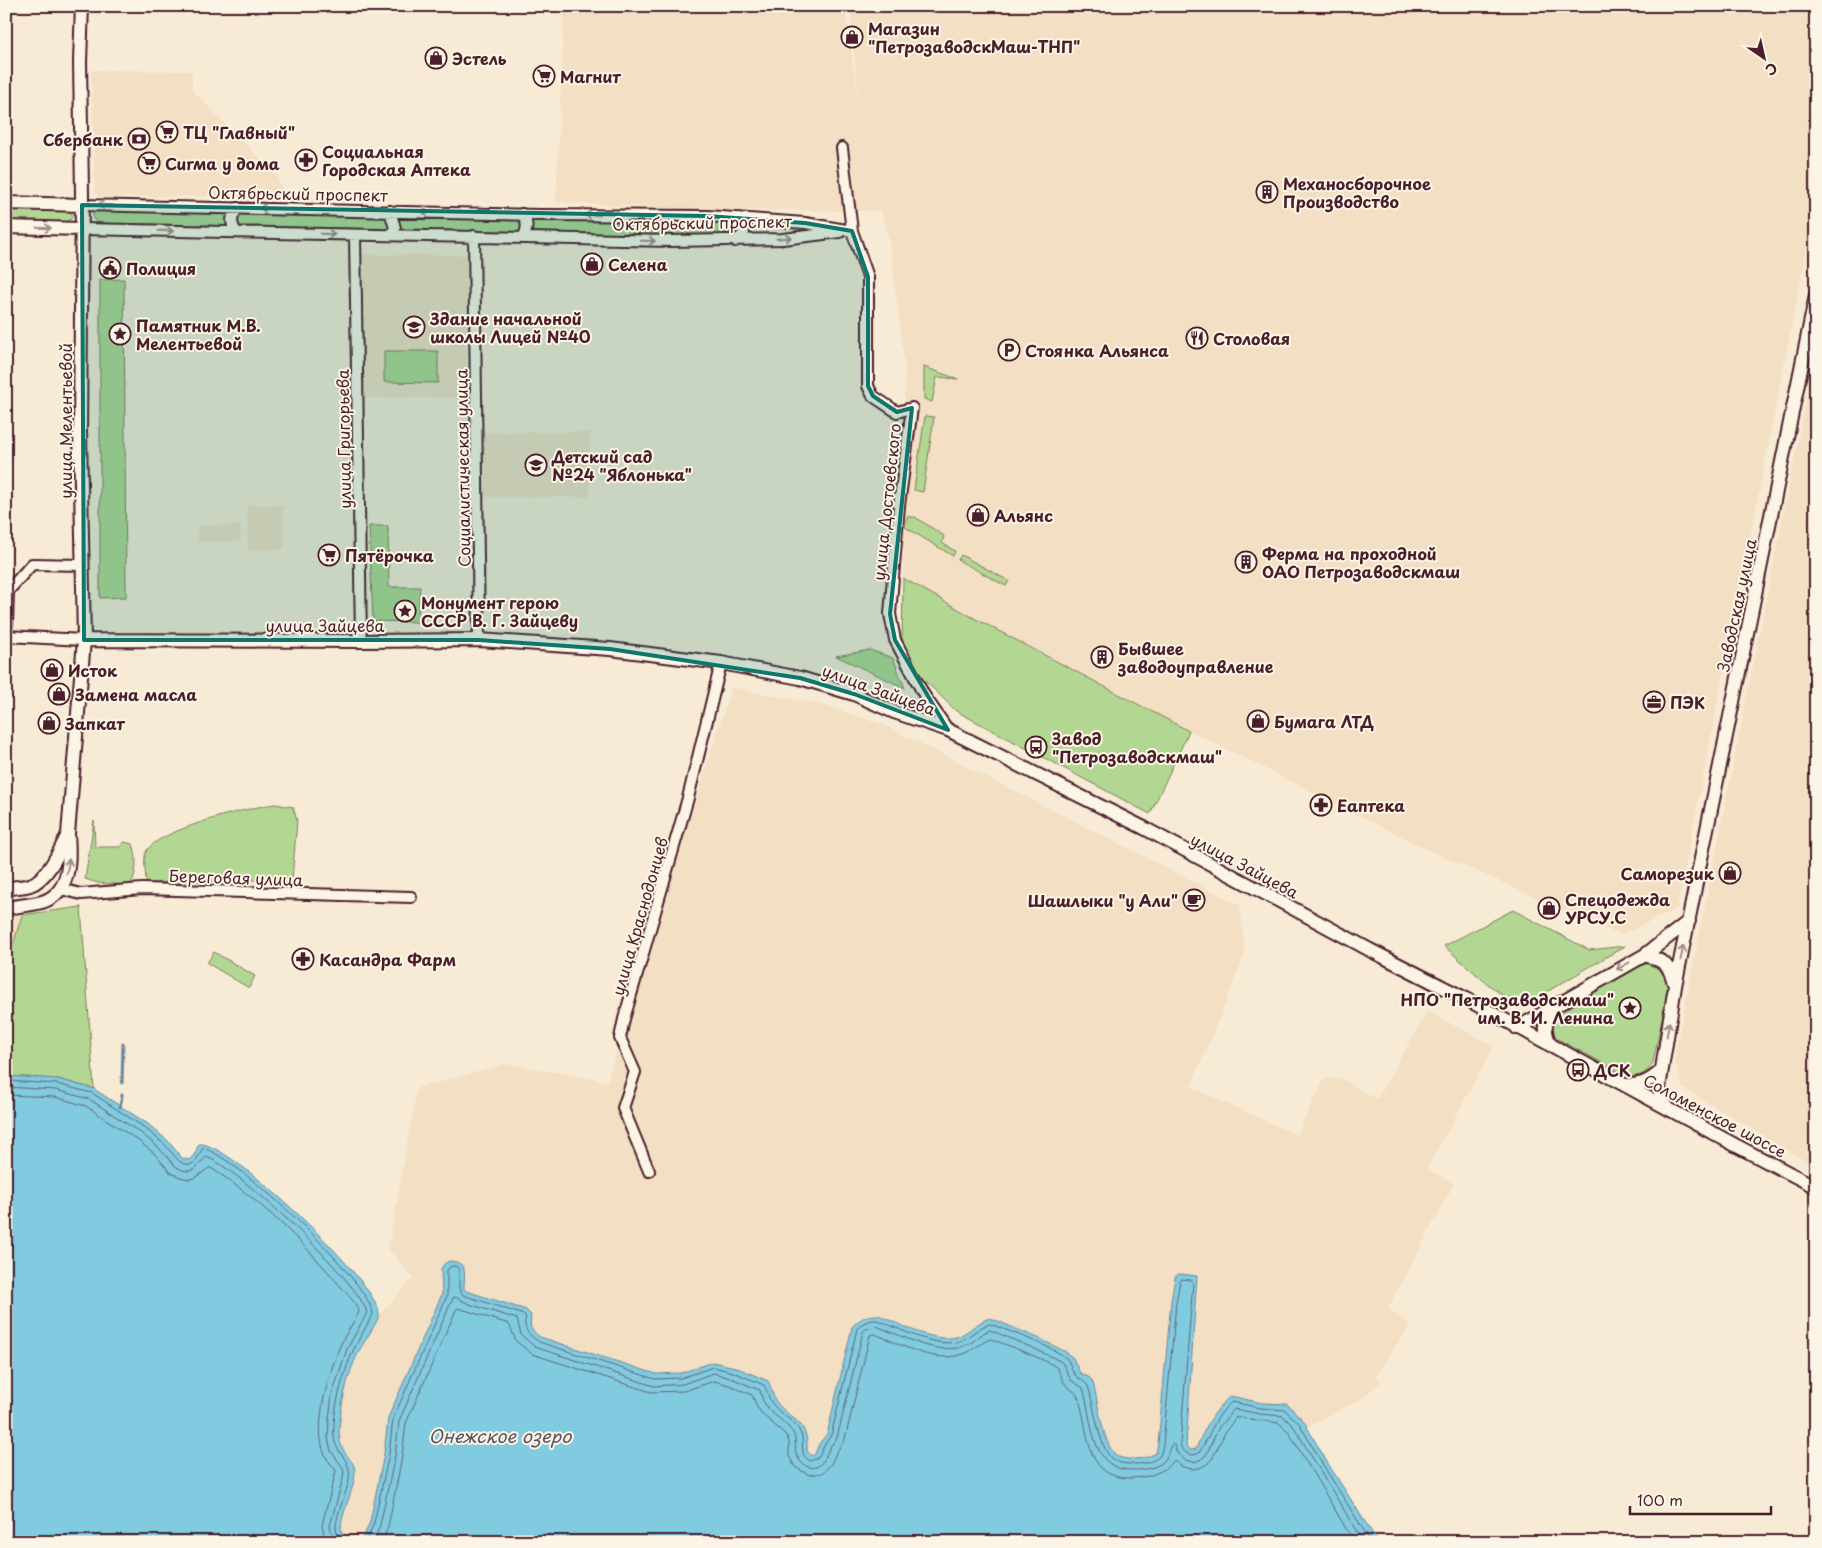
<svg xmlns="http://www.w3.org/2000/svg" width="1822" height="1548" font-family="'Playpen Sans',sans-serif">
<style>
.built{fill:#f3dfc3}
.green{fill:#b2d792;stroke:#7e7b5e}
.water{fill:#81cbe1;stroke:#6b8698}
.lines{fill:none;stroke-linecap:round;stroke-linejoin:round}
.shore{stroke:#606474;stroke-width:1}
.stream{stroke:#6b8698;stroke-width:3}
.minor-casing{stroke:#4a1f2b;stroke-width:14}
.major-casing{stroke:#4a1f2b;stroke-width:16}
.minor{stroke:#fcf5e5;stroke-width:10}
.major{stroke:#fcf5e5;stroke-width:12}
.oneway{stroke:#a38a88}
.marked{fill:#0f766e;fill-opacity:0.2;stroke:#0f766e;stroke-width:4;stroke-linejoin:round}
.labels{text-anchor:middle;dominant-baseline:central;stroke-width:4;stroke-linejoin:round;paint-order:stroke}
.poi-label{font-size:16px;font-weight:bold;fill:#4a1f2b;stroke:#fcf5e5;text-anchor:start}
.street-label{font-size:16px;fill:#4a1f2b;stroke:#fcf5e5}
.water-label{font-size:18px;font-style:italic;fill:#5a5362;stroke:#fcf5e5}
</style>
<rect width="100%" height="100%" fill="#f8ebd6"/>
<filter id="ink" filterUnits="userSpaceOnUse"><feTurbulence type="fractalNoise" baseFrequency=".02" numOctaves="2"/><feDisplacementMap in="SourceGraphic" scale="10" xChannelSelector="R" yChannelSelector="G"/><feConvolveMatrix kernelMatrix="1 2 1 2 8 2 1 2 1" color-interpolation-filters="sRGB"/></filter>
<g filter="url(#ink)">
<path class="built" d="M564,6h281l14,102 -9,-102h966v196l-139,707 -56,26 -188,-83 -244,-121 -215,-113 -71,-40 2,-210 -16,-128 -8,-29 -180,-1 -145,-8z
M91,70l101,1v19l85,86 7,20 -185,1 -4,-7z
M362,255h105v143h-105z
M1816,350v817l-133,-79 -9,-28z
M483,432h107v65h-108z
M247,505h36l1,44 -36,1z
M240,525l1,16 -44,1v-16z
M731,688l85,15 64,20 360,182 5,49 -54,133 105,48 29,-57 17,1 35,20 50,-88 67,35 -67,123 27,15 -66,124 22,18 -34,49 5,7 -21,18 -53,27 -4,-7 -16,-15 -25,-2 -68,48 -3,-1 -6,-6 13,-161 -23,-6 -4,25 -13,142 -2,9 -16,6h-14l-10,-4 -7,-9 -16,-63 -3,-5 -10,-5 -7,-15 -7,-6 -62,-28 -26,-2 -12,11 -11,4 -12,1 -16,-4 -49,-19h-9l-11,4 -6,8 -25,107 -12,20 -4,2 -4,-5 1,-10 -2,-9 -33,-34 -5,-17 -33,-14 -22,-5 -32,11 -25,1 -116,-37 -9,-8 -2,-5 2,-6 -5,-8 -60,-19 -2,-2v-20h-23l1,25 -54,124 -4,36 -14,68 -6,14 -5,6h-12l-6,-15 13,-47 -1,-20 -11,-12 -3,-11 4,-39 15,-45 21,-38 35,-37 -26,-29 29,-161 89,-24 101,17z
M22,915l-9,30 -7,9v-37z"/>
<path class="green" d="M6,208l62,1 4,5v4l-6,4 -60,-1z
M99,208l635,14 3,6v6l-6,2 -633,-13 -5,-4v-6z
M124,279l2,318 -26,1v-318z
M384,351h54v32l-54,-1z
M924,367l34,12 -21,-2 -5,25 -8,-3z
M925,416l9,1 -11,75 -9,-2z
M907,517h8l29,19 -2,7 13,8 -2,5 -48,-29z
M369,526h19l1,61h31l-2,35 -45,-1z
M961,555l48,26 -3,5 -48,-26z
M903,578l71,40 215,113 -39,83 -194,-103 -35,-34 -19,-34z
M870,650l23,8 12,30 -69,-32z
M275,804l18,3 4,14 -5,58 -146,4c0,-9 -3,-23 0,-31 10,-22 105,-45 129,-48z
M94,821l1,26h25l4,-5 9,2c4,12 5,32 -4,41l-31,-2 -13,-4z
M81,907l13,182 -36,-10 -52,-3v-122l7,-9 9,-30z
M1513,910l76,40 36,-4 -106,62 -35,-27 -40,-35z
M214,952l41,24 -6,12 -42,-25z
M1643,964c17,-1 21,7 26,21l-16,77c-6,12 -11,13 -24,15l-73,-39c-6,-10 -5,-18 2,-27z"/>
<path class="water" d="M6,1076l52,3 36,10 54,35 19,16 15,18 7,2 5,-5 5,-11c28,-5 184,143 180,171 -1,7 -16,28 -20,36 -10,20 -17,48 -19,69 -1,9 -2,18 2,27 6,14 16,14 12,33 -2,12 -13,37 -13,48 0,4 3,10 6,14h-341z
M449,1261c20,1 15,13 15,28l2,2 60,19 5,5c-1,13 -2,13 9,22l116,37 25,-1 32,-11 22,5 33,14c4,7 4,15 9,22 16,19 32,18 30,48l5,5 3,-2 4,-10 8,-10 25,-107c8,-9 14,-12 26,-12 20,8 56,28 78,22 13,-4 20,-15 34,-19l48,20 28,14 7,6 7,15 10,5 3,5c5,17 10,61 22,71 5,5 12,5 18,5 8,0 16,-2 23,-6l2,-9 13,-142 4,-25 4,-3 18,2 -11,170 5,4 5,-1c8,-20 18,-38 34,-53l32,7 25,1 16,16 24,42 51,80h-1019l5,-6 6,-14 14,-68 4,-36 54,-124 -1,-25 3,-5z"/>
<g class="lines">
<path class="shore" d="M6,1081l51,3 35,9 53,35 19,16 15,17 5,3 6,1 5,-3 8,-14c34,9 166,132 170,166 -6,12 -14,24 -20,37 -10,23 -21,61 -19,86 2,18 18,22 15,42 -2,14 -13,35 -13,48 0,5 3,11 5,15
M6,1087l50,3 33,9 52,34 18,15 16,18 7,4 7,1 6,-2 11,-12c29,8 156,127 161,156l-20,36 -15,46 -3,24 -1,19 3,13 13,18 -1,9 -13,48 4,16
M6,1095l49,2 31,9 50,33 18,14 16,19 10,5 8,2 7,-1 14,-10h2c47,30 89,71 125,113 8,10 19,19 23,31 -6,12 -14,22 -19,34 -11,28 -28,80 -15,109 2,6 8,10 11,16l-14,54 4,17
M366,1542l8,-19 15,-69 4,-35 54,-123v-26l4,-4h5l3,4v19l4,6 61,20 2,2c-4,12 3,18 13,25l116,37 26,-1 32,-11 20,5 31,13c4,7 4,14 10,21 8,10 22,15 27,28 4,11 -3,22 10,27l8,-4 5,-11 7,-11 26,-106c6,-7 11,-9 20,-9 22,8 55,27 79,22 13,-3 21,-15 34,-18 14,5 69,25 77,35 4,5 4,12 9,17 4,4 9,5 12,10 6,18 11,62 24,73 7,5 15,5 23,5 9,0 18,-2 25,-8l3,-11 13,-142 4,-22 2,-2 9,1 2,3 -13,161c2,8 11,14 19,9 11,-17 16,-38 33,-51l29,6 24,2 14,13 24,42 48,77
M374,1542l6,-17 15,-69 4,-35 54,-123 2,-1 14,7 48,15 4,16 14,12 119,39 29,-2 30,-11 18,5 26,11 3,1c4,22 17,24 30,39 8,8 4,16 6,25 2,5 6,10 10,12 13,6 18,-6 22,-15 2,-5 6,-9 9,-13l26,-106 3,-3 10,-3 47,19 20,4 16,-1 13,-6 13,-10 5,-2 43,18 27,13 3,3 8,16 12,8c10,32 6,84 51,82 10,0 23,-2 30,-9 4,-4 4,-12 8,-17l2,1 3,8 8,7 9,2 6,-2 6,-5 13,-28 15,-18 26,5 23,2 11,11 69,115
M382,1542l6,-15 14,-70 4,-34 50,-113 2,-2 51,16 7,17 16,13 119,38 33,-1 30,-10 15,4 23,10 5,12 6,8 23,20 3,7v14l6,11 14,8 13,-2 9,-9 5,-11 9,-14 25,-104 5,-1c25,10 57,29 85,21 12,-3 20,-12 30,-16 10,3 62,23 67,29 4,5 4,12 9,17 3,4 9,6 11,10 14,31 3,85 56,83 17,-1 29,-5 41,-17l9,6 9,2 8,-1 7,-4 5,-5 14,-28 10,-14 43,6 9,8 66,111"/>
<path class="stream" d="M122,1083l1,-39
M120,1107l2,-12"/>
<g class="minor-casing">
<path id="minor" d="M842,148l10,83 16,46v109l5,10 24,16 15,-4 -13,97 -9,109 5,26 29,55 24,35
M82,205l458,10 167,1 98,7 47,8
M390,211l5,17 -4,7
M522,214c6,10 6,14 1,24
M82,229l589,12 112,-2 57,-7
M236,232c-6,-10 -5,-15 2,-24
M355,236l6,405
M474,236l5,404
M735,241l6,-4 3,-5 -5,-14
M7,625l1,-34 24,-27 50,1
M6,636l78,4
M61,889l20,5 61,-5 269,8
M649,1171l-26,-63 12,-36 -15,-34 4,-19 64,-221 33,-135"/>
</g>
<g class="major-casing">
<path id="major" d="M6,203l76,2
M6,227l76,2
M84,640l277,1 118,-1 131,9 111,14 79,15 54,16 40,18 54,18 196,98 226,122 100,51 265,144 81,42
M6,889c8,-2 17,-2 24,-4 18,-6 30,-35 38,-51
M6,908c12,-2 24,-3 36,-6 29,-9 28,-42 26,-68l16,-194 -4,-208 2,-239 -2,-132 2,-55
M1645,955c19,6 24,9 29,28
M1517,1028l128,-73 44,-34
M1550,1045c-7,-18 -5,-22 3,-39
M1627,1085c15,0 21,-3 33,-13
M1668,1108l-7,-11 -2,-9 16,-102 141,-691"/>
</g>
<use href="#minor" class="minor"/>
<use href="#major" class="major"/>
</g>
<defs><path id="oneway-shaft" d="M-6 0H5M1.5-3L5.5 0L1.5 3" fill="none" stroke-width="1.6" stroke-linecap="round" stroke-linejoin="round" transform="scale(1.25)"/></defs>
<g class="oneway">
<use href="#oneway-shaft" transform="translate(105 205) rotate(-179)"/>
<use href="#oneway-shaft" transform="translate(267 208) rotate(-179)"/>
<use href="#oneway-shaft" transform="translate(429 212) rotate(-178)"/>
<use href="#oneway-shaft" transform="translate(592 215) rotate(-179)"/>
<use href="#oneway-shaft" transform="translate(44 228) rotate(2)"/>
<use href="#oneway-shaft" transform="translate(166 231) rotate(1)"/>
<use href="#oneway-shaft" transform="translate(328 234) rotate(1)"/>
<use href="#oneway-shaft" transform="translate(784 238) rotate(-5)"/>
<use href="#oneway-shaft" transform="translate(648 241) rotate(1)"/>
<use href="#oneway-shaft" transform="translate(68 866) rotate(-80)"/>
<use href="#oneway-shaft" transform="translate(1682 953) rotate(-78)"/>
<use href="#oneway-shaft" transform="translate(1623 966) rotate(151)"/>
<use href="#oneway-shaft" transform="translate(1668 1029) rotate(-80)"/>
</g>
</g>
<path class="marked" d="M82,205l625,11 98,7 47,8 16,46v109l5,10 24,16 15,-4 -22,206 5,26 53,90 -94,-36 -54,-16 -190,-29 -131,-9h-395z"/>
<defs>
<g id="shop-ring" transform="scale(1.125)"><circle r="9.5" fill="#fcf5e5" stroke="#4a1f2b" stroke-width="1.5"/><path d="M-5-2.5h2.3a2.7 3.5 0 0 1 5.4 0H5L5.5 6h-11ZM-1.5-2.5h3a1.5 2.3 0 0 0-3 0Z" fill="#4a1f2b"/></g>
<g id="supermarket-ring" transform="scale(1.125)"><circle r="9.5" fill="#fcf5e5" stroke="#4a1f2b" stroke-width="1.5"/><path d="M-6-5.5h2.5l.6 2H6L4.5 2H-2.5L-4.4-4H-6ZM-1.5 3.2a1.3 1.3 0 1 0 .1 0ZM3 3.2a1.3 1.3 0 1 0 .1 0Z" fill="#4a1f2b"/></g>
<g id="bank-ring" transform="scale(1.125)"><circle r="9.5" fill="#fcf5e5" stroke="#4a1f2b" stroke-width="1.5"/><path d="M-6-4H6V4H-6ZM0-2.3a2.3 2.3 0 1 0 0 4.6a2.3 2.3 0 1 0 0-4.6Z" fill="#4a1f2b"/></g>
<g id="pharmacy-ring" transform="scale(1.125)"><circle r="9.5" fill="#fcf5e5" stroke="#4a1f2b" stroke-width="1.5"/><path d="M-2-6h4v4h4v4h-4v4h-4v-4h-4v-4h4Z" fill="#4a1f2b"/></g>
<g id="building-ring" transform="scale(1.125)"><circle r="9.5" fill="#fcf5e5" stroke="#4a1f2b" stroke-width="1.5"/><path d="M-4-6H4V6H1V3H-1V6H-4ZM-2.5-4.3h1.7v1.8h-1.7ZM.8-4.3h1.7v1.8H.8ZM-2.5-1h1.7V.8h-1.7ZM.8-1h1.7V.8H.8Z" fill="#4a1f2b"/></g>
<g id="civic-ring" transform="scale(1.125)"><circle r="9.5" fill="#fcf5e5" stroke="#4a1f2b" stroke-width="1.5"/><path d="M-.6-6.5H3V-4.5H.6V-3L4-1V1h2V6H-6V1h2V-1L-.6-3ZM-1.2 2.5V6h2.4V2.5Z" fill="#4a1f2b"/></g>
<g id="school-ring" transform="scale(1.125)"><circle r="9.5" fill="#fcf5e5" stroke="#4a1f2b" stroke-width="1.5"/><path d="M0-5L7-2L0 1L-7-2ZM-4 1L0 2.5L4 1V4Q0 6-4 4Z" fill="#4a1f2b"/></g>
<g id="sight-ring" transform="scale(1.125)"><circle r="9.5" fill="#fcf5e5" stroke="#4a1f2b" stroke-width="1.5"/><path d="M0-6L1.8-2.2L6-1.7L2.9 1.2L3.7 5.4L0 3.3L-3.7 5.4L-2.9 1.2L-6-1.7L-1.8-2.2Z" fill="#4a1f2b"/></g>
<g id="restaurant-ring" transform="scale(1.125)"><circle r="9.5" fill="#fcf5e5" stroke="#4a1f2b" stroke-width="1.5"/><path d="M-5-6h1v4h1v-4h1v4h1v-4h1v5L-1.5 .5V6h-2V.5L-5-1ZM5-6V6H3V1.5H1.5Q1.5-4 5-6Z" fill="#4a1f2b"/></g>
<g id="parking-ring" transform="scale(1.125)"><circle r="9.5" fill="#fcf5e5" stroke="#4a1f2b" stroke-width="1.5"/><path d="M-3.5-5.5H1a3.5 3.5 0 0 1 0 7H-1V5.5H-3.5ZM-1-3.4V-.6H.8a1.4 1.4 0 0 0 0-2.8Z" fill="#4a1f2b"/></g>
<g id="office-ring" transform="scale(1.125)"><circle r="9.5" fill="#fcf5e5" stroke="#4a1f2b" stroke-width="1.5"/><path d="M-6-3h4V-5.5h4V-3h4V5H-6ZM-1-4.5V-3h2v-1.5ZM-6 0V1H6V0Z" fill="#4a1f2b"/></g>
<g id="bus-ring" transform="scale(1.125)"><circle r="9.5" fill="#fcf5e5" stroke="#4a1f2b" stroke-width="1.5"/><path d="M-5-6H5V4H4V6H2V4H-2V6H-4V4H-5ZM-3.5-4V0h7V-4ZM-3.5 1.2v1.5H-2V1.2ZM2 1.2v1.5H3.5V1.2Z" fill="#4a1f2b"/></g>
<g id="cafe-ring" transform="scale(1.125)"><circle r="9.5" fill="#fcf5e5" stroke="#4a1f2b" stroke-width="1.5"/><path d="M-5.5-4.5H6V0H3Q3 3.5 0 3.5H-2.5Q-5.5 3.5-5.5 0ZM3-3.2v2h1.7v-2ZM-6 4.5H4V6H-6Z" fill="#4a1f2b"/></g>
</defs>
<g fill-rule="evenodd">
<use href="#shop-ring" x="852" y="37"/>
<use href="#shop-ring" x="436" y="58"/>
<use href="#supermarket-ring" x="544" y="76"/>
<use href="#supermarket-ring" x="167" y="132"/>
<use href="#bank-ring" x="139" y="139"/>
<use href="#pharmacy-ring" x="306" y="160"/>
<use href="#supermarket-ring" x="149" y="163"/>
<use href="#building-ring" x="1267" y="192"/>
<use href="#shop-ring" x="592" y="264"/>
<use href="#civic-ring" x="110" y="268"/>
<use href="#school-ring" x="414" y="327"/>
<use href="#sight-ring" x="120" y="334"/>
<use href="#restaurant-ring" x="1197" y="338"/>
<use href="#parking-ring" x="1009" y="350"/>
<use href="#school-ring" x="536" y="465"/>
<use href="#shop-ring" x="978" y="515"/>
<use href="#supermarket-ring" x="329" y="555"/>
<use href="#building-ring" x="1246" y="562"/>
<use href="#sight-ring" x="405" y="611"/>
<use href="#building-ring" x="1102" y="657"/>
<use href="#shop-ring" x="52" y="670"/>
<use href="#shop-ring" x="59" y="694"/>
<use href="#office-ring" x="1654" y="702"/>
<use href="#shop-ring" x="1258" y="721"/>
<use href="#shop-ring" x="49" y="723"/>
<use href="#bus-ring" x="1036" y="747"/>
<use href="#pharmacy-ring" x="1321" y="805"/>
<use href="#shop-ring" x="1730" y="873"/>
<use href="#cafe-ring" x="1194" y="900"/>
<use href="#shop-ring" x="1549" y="908"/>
<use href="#pharmacy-ring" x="303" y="959"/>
<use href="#sight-ring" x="1630" y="1008"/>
<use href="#bus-ring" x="1578" y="1070"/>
</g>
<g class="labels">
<g class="poi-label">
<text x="868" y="28">Магазин<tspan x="868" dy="18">"ПетрозаводскМаш-ТНП"</tspan></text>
<text x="452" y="58">Эстель</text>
<text x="560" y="76">Магнит</text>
<text x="183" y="132">ТЦ "Главный"</text>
<text x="123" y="139" text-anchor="end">Сбербанк</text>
<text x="322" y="151">Социальная<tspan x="322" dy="18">Городская Аптека</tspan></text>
<text x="165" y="163">Сигма у дома</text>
<text x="1283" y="183">Механосборочное<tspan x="1283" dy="18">Производство</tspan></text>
<text x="608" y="264">Селена</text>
<text x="126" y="268">Полиция</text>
<text x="430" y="318">Здание начальной<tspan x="430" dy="18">школы Лицей №40</tspan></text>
<text x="136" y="325">Памятник М.В.<tspan x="136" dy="18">Мелентьевой</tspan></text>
<text x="1213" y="338">Столовая</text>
<text x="1025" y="350">Стоянка Альянса</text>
<text x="552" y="456">Детский сад<tspan x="552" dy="18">№24 "Яблонька"</tspan></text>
<text x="994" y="515">Альянс</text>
<text x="1262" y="553">Ферма на проходной<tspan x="1262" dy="18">ОАО Петрозаводскмаш</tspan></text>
<text x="345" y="555">Пятёрочка</text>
<text x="421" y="602">Монумент герою<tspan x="421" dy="18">СССР В. Г. Зайцеву</tspan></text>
<text x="1118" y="648">Бывшее<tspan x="1118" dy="18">заводоуправление</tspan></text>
<text x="68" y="670">Исток</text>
<text x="75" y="694">Замена масла</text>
<text x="1670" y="702">ПЭК</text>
<text x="1274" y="721">Бумага ЛТД</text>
<text x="65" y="723">Запкат</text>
<text x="1052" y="738">Завод<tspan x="1052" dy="18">"Петрозаводскмаш"</tspan></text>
<text x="1337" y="805">Еаптека</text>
<text x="1714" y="873" text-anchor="end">Саморезик</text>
<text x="1565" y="899">Спецодежда<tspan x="1565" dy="18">УРСУ.С</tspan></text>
<text x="1178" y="900" text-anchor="end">Шашлыки "у Али"</text>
<text x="319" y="959">Касандра Фарм</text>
<text x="1614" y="999" text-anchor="end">НПО "Петрозаводскмаш"<tspan x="1614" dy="18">им. В. И. Ленина</tspan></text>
<text x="1594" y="1070">ДСК</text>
</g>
<g class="street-label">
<text transform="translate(298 193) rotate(1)">Октябрьский проспект</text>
<text transform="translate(702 222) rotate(-1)">Октябрьский проспект</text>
<text transform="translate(65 421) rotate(-90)">улица Мелентьевой</text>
<text transform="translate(343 439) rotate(-91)">улица Григорьева</text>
<text transform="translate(462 468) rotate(-91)">Социалистическая улица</text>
<text transform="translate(886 502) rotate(-84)">улица Достоевского</text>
<text transform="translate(1736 605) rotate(-78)">Заводская улица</text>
<text x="325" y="625">улица Зайцева</text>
<text transform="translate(879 689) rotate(20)">улица Зайцева</text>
<text transform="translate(1245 865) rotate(28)">улица Зайцева</text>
<text transform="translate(236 877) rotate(2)">Береговая улица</text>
<text transform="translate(639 916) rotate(-74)">улица Краснодонцев</text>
<text transform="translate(1715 1115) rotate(28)">Соломенское шоссе</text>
</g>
<g class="water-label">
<text x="500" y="1435">Онежское озеро</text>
</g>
</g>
<rect width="1822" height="1548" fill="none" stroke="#fcf5e5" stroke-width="25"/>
<rect x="12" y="12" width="1797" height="1523" fill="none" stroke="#4a1f2b" stroke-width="2" filter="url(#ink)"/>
<g transform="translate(1764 58) rotate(146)" stroke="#fcf5e5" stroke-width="4" paint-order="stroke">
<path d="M0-4L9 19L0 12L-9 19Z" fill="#4a1f2b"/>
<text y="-8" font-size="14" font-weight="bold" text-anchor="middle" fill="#4a1f2b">С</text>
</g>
<path d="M1630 1506v8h141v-8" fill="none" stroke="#4a1f2b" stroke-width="2.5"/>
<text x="1637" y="1506" font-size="15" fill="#4a1f2b" stroke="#fcf5e5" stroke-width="4" paint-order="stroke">100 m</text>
</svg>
